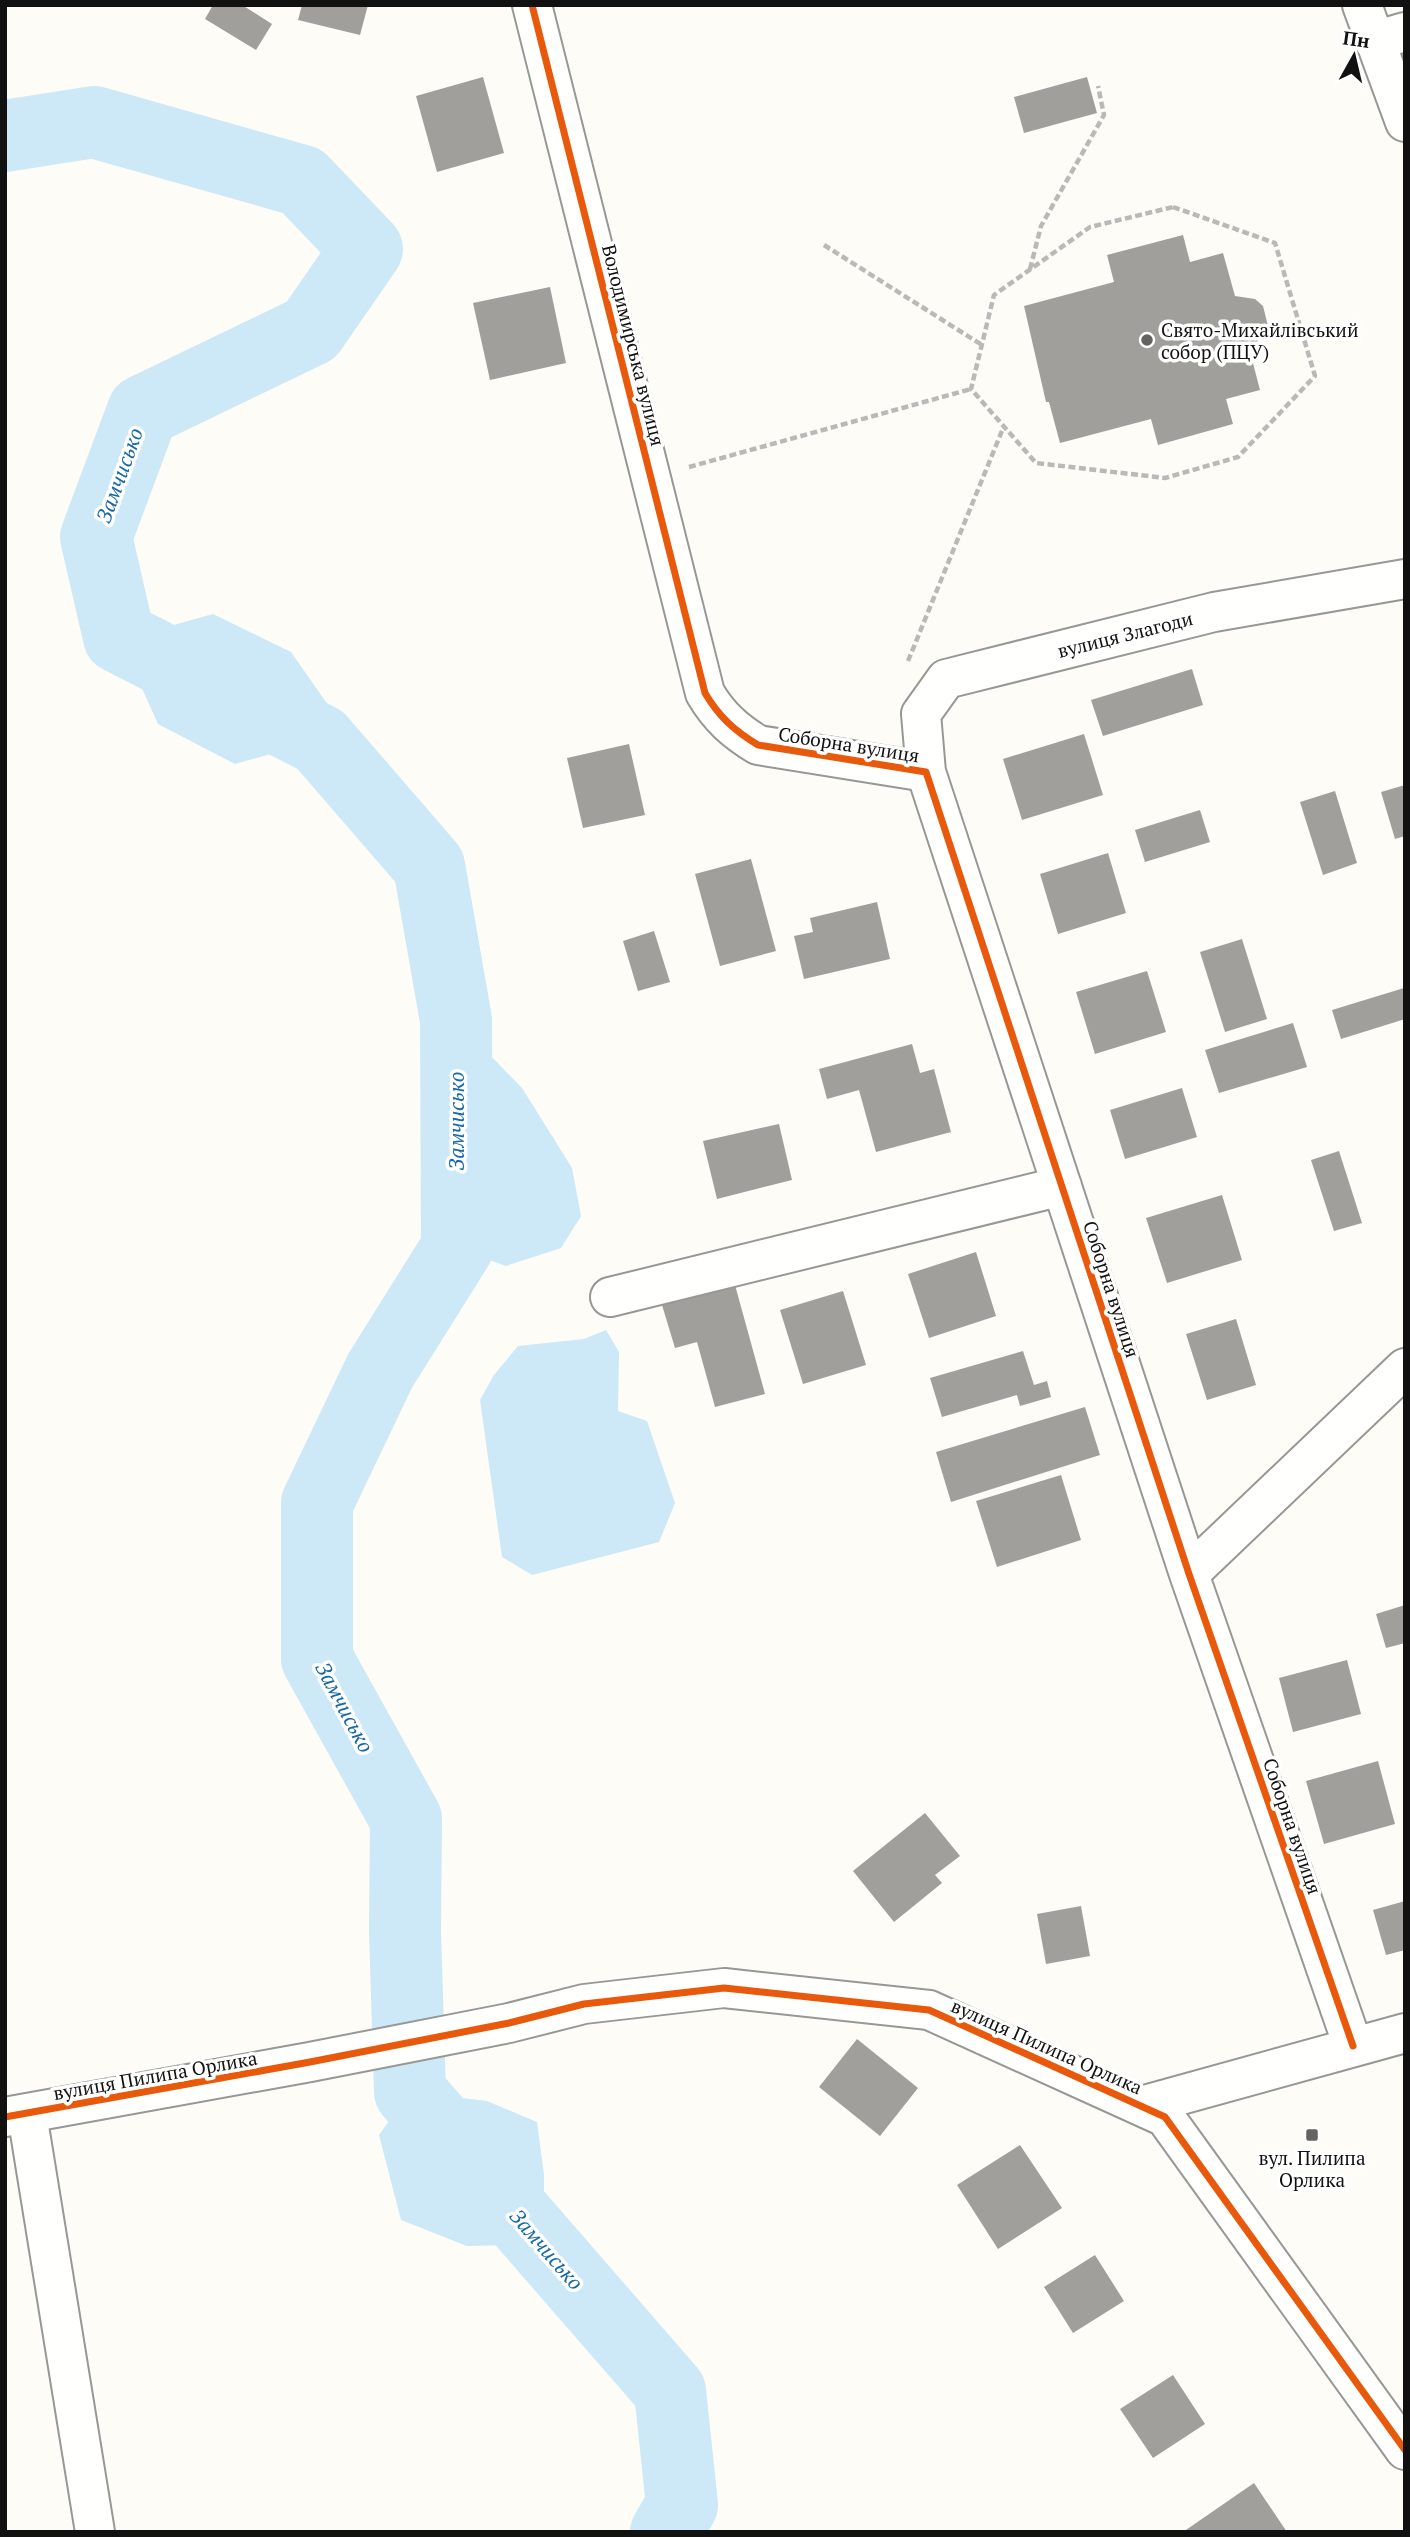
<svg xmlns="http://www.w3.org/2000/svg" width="1410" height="2537" font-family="'PT Serif',serif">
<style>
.water{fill:#cde8f7}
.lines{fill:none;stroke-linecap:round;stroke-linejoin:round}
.river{stroke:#cde8f7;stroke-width:72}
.building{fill:#a19f9c}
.minor-casing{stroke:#979795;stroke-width:42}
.path{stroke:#b9b9b8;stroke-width:4.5;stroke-dasharray:7 3.5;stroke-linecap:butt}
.minor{stroke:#fffffe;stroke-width:38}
.cycleway-casing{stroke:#fff;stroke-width:11}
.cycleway{stroke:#e8590c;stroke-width:7}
.poi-dot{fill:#646362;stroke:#fff;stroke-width:2.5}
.labels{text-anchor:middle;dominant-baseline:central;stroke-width:7;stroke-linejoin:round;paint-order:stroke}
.poi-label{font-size:19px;fill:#111;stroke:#fff;text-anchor:start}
.street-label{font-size:19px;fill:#111;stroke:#fff}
.water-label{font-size:21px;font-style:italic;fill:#1768a6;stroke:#fff}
</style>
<rect width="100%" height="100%" fill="#fdfcf7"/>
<path class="water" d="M213,614l78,38 51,73 -22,15 -85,24 -77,-40 -39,-87 18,-12 26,3z
M456,1020l66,68 50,80 9,48 -20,32 -55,18 -49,-18 -18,-136z
M606,1330l13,22 -1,59 29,10 28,82 -16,39 -127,33 -30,-18 -22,-157 14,-25 24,-29 66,-7z
M410,2092l77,9 50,21 7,53v69l-77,2 -66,-26 -22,-85z"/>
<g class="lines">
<path class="river" d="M5,136l89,-14 208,59 65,68 -56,81 -168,81 -47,126 23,100 201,103 109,126 27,154 1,228 -77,123 -63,132v156l89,160 -1,112 5,161 260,299 12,114 -16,27"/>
</g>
<path class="building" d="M213,5h29l30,19 -16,26 -51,-31z
M302,5h66l-8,30 -62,-15z
M483,77l21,76 -67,19 -21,-76z
M1087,77l10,36 -73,20 -10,-36z
M1183,235l7,27 33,-9 12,43 20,3 8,7 5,20 -4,10 -15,12 11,42 -34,9 7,25 -75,21 -7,-26 -91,24 -11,-41h-3l-22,-96 90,-24 -7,-27z
M550,287l16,76 -76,17 -17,-77z
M1192,669l11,36 -100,31 -12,-36z
M1084,734l19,61 -81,25 -19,-61z
M629,744l16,71 -62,13 -16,-70z
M1405,785v51l-10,3 -14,-47z
M1335,791l22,72 -34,12 -23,-73z
M1200,810l10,32 -65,20 -10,-32z
M1108,853l18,60 -68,21 -18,-60z
M751,859l25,92 -56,15 -25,-92z
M877,902l13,57 -86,20 -10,-43 19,-4 -3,-14z
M654,931l16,51 -32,9 -15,-50z
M1242,939l25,80 -42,13 -25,-80z
M1147,971l19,61 -71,22 -19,-62z
M1404,988l1,31 -64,20 -9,-29z
M1293,1023l14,44 -88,26 -14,-43z
M912,1044l8,29 14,-4 17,63 -75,20 -17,-62 -32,9 -8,-30z
M1182,1088l15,49 -72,22 -15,-49z
M779,1124l13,56 -75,19 -14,-58z
M1339,1151l23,72 -28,8 -23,-71z
M1222,1195l20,65 -75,23 -21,-65z
M976,1252l20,64 -67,22 -21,-64z
M735,1285l30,109 -50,13 -18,-65 -22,6 -13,-43z
M843,1291l23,74 -63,19 -23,-74z
M1236,1319l20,66 -49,15 -21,-66z
M1023,1351l11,34 13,-4 4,16 -31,9 -3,-11 -75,22 -12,-39z
M1085,1407l15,48 -149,47 -15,-50z
M1061,1475l20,65 -84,27 -21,-66z
M1405,1605v38l-19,5 -10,-34z
M1347,1660l14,54 -68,18 -14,-54z
M1378,1761l17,63 -71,20 -18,-63z
M925,1813l35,43 -25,19 7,8 -48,39 -41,-51z
M1405,1901v49l-19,5 -13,-45z
M1081,1906l9,50 -44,8 -9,-50z
M857,2039l61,49 -38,48 -61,-49z
M1020,2145l42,63 -64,41 -41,-64z
M1095,2255l29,46 -51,32 -29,-46z
M1173,2375l32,49 -52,34 -33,-49z
M1254,2483l33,49h-104z"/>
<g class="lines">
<g class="minor-casing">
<path id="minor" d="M532,5l173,688c14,24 30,38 53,52l168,27 263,802 164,472
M1362,5l43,117
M1374,41l31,-9
M926,772l-5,-58 25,-35 268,-67 191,-33
M610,1297l452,-111
M1189,1574l216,-206
M1141,2106l264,-73
M27,2114l68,418
M5,2117l305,-55 199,-39 75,-19 140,-16 205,22 236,107 240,333"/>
</g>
<path class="path" d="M1173,207l102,36 40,133 -77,81 -73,21 -129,-15 -65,-74 23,-94 96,-68z
M824,245l158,100
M1030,269l11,-43 63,-111 -6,-29
M689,467l282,-78
M908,661l96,-235"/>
<use href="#minor" class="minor"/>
<g class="cycleway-casing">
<path id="cycleway" d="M532,5l173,688c14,24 30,38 53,52l168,27 263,802 164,472
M5,2117l305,-55 199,-39 75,-19 140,-16 205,22 236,107 240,333"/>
</g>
<use href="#cycleway" class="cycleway"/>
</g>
<g class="poi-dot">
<circle cx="1147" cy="340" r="7"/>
<rect x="1305" y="2128" width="14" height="14" rx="3.5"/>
</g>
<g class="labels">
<g class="poi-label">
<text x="1161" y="329">Свято-Михайлівський<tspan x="1161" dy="22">собор (ПЦУ)</tspan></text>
<text x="1312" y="2157" text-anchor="middle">вул. Пилипа<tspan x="1312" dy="22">Орлика</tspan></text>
</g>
<g class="street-label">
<text transform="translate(634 345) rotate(76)">Володимирська вулиця</text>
<text transform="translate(1125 634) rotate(-14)">вулиця Злагоди</text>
<text transform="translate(849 744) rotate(9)">Соборна вулиця</text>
<text transform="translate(1112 1289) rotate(72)">Соборна вулиця</text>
<text transform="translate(1293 1826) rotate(71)">Соборна вулиця</text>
<text transform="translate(1047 2046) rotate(24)">вулиця Пилипа Орлика</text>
<text transform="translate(155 2075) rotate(-10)">вулиця Пилипа Орлика</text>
</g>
<g class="water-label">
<text transform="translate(119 475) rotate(-70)">Замчисько</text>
<text transform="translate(456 1121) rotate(-90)">Замчисько</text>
<text transform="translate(345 1707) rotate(62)">Замчисько</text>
<text transform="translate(547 2249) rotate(49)">Замчисько</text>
</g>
</g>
<rect width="1410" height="2537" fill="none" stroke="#111111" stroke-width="14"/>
<g transform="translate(1354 56) rotate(8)" stroke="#ffffff" stroke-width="5" paint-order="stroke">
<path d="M0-5L12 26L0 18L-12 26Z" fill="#111111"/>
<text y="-10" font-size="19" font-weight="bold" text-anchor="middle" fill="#111111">Пн</text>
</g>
</svg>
